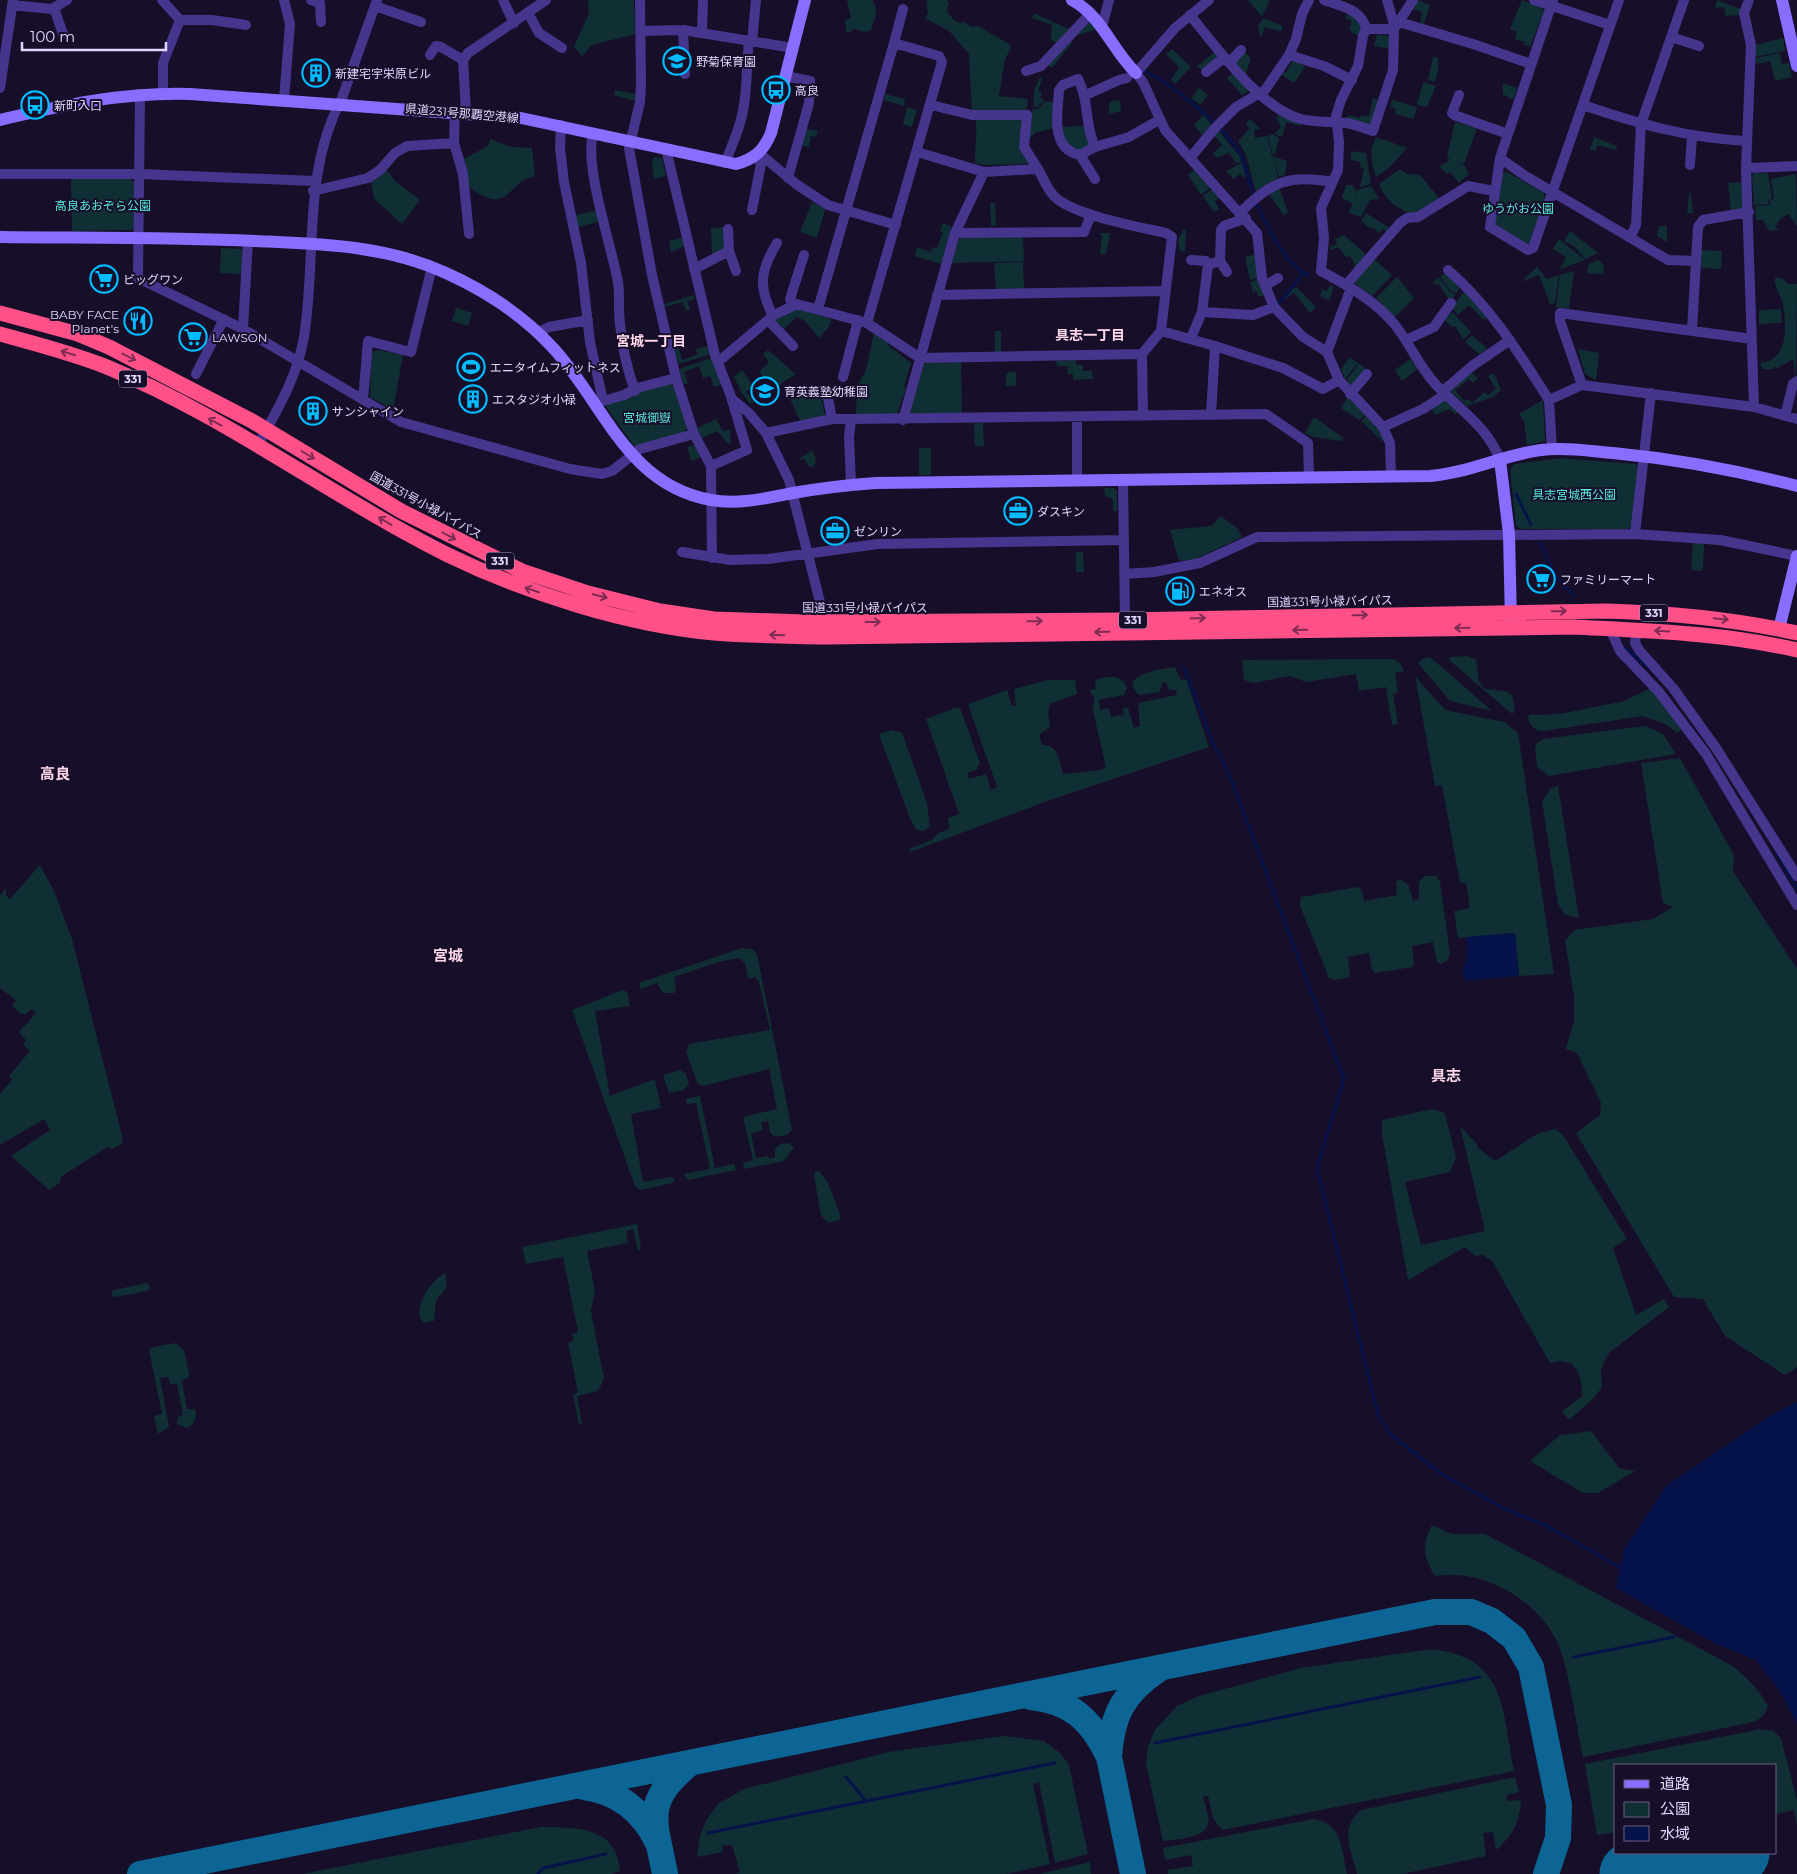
<svg xmlns="http://www.w3.org/2000/svg" width="1797" height="1874" font-family="Montserrat,'Noto Sans JP',sans-serif">
<style>
.green{fill:#102f34}
.water{fill:#06134a}
.lines{fill:none;stroke-linecap:round;stroke-linejoin:round}
.stream{stroke:#06134a;stroke-width:3}
.taxiway{stroke:#0c6594;stroke-width:26}
.runway{stroke:#0c6594;stroke-width:65}
.street{stroke:#46358c;stroke-width:10}
.secondary{stroke:#896dff;stroke-width:12}
.highway{stroke:#ff5188;stroke-width:15}
.oneway{stroke:#7f2c54}
.labels{text-anchor:middle;dominant-baseline:central;stroke-width:4;stroke-linejoin:round;paint-order:stroke}
.shield{fill:#170e29;stroke:#a49abf;stroke-width:1}
.shield-label{font-size:11px;font-weight:bold;fill:#e1d6ff}
.poi-label{font-size:12px;fill:#e1d6ff;stroke:#170e29;text-anchor:start}
.street-label{font-size:12px;fill:#e1d6ff;stroke:#170e29}
.park-label{font-size:12px;fill:#57eade;stroke:#170e29}
.neighbourhood-label{font-size:14px;font-weight:bold;fill:#ffd8ea;stroke:#170e29}
.quarter-label{font-size:15px;font-weight:bold;fill:#ffd8ea;stroke:#170e29}
</style>
<rect width="100%" height="100%" fill="#170e29"/>
<path class="green" d="M588,0h46l1,34 -43,11 -10,11 -8,-9 15,-34z
M847,0h25c8,9 2,20 -1,30l-6,2 -12,-3 -3,4 -4,-1 -1,-12 6,-2z
M932,0h15l2,4 -2,7 6,8 6,4 6,-1 6,5 7,-1 31,18 2,4 -6,11 -6,37 29,3 -2,14 -54,1 -3,-60 -20,-23 -24,-13 3,-5 -2,-12z
M1248,0h22l-8,17z
M1417,0l13,5 -6,19 -4,-1 2,-11 -11,-4z
M1522,0l19,8 3,3 -14,36 -6,-2 1,-3 -10,-3 2,-7 -7,-3z
M1717,0l24,9 -1,6 -14,1 -2,-9 -9,1z
M1348,11l14,11 -2,15 -11,-7 3,-9 -7,-3z
M1034,13l34,16 1,1 -12,13 -6,-3 1,-15 -20,-7z
M1263,18l20,8 -2,5 -16,-4 -4,11 -3,-12z
M1090,21l7,8 -21,7z
M1377,34l13,2 1,13 -17,-3z
M1783,38l2,13 -31,6 1,-12z
M1071,40l1,3 -20,25 -4,-3z
M1172,49l19,18 -16,17 -4,-4 8,-13 -13,-13z
M1243,51l8,7 -6,18 -12,-15z
M1215,52l4,6 -15,14 -7,-6z
M1780,53l2,11 7,-1 3,14 -17,4 -5,-20 -14,3v-6z
M1433,57l5,1v13l-3,11 -7,-2z
M1297,61l8,6 -11,16 -13,-9 5,-2 6,-10z
M1233,73l17,17 -8,5 -15,-17z
M1040,77l2,2 -4,12 4,1 -2,6 5,2 -7,7h-5l1,-16z
M1423,82l13,4 -9,21 -10,-2z
M1503,83l14,5 -4,12 -10,-6z
M1199,88l9,7 -8,10 -8,-7z
M615,90l20,4 1,7 -22,-6z
M885,94l20,5 -1,7 -20,-6z
M1373,98l6,2 -8,26 -25,-5 2,-6 12,3 1,-2h8z
M1120,100l1,11 -12,3v-10l3,-3z
M1392,100l25,7 -4,12 -18,-5 1,-5 -6,-2z
M1046,101l10,2 -2,25 -19,5 -6,7 3,-31h6z
M907,107l10,3 -5,17 -9,-3z
M1203,115l9,10 -8,12 -10,-12z
M1278,115l23,9v2l-15,-4 -4,15 -7,-3 6,-8 -5,-8z
M1016,119l7,2 6,40 -2,3 -44,1 -8,-2c0,-16 2,-27 1,-43z
M1250,119l10,10 -6,1 1,8 12,-2 5,20 15,5 -2,14 -6,2 -6,-20 5,21 -22,13c-7,-18 -6,-34 -18,-50l11,-12 -3,-6z
M1455,122l22,6 -13,36 -11,-3 11,4 5,9 -10,9 -9,-11 -4,2 -6,-8 10,-6 -3,-3z
M1085,126l6,19 -12,7 -14,-10 -7,-15z
M805,129l13,2 -2,6 -5,-1 -2,11 -9,-2z
M1219,131l21,26 1,5 -5,1 -7,-10 -12,5 -4,-5 9,-8 -7,-9z
M1272,134l7,4 -4,17 -3,-2 -4,-17z
M1376,137l31,11 -18,20 -13,9c-5,-14 -7,-27 0,-40z
M1594,137l23,9 -1,4 -18,-5 -3,6 -5,-2z
M490,139l21,8 21,1 3,28c-32,8 -24,41 -66,11l-5,-28 24,-13z
M1351,151l15,2 5,31 -11,3 4,-19 -4,-1v-5l-9,-2z
M654,157l8,1 4,18 -12,3 -2,-15z
M1242,163l4,16 -6,-5 -7,5 -7,-8z
M385,168l10,13 25,19 -18,24 -28,-25 -3,-19z
M1196,168l15,19 -10,8 -13,-20z
M1400,169l6,5 14,1 20,24 -25,16c-14,-3 -32,-17 -36,-31z
M1507,172l36,20 2,8 -14,42 -7,3 -29,-16 5,-55z
M1754,173h14l4,26 -5,1 2,4 -15,1 -2,-29z
M1796,174l1,52 -9,-12 -8,5 -5,8 5,3 -11,1 -6,-11h-7l-1,-14 16,-1 -2,-4 5,-2 -3,-20z
M71,179h60l4,4v45l-4,2 -59,1z
M1742,182l3,24 -3,3 -11,2 -3,-28z
M1346,185h6l4,5 -3,14 -11,-6z
M1371,186l8,13 -9,1 -9,17 -12,-4 8,-23z
M1279,187l9,26 -5,2 -15,-23z
M1690,188l3,25h-6z
M1213,189l7,8 -5,4 4,8 -5,3 -11,-16z
M812,202l13,7 -8,29 -17,-6z
M990,203h5l1,23h-5z
M599,210l2,11 -23,6 -3,-12z
M1366,213l24,15 -3,4 -4,-3 -4,4 -5,-5 -3,1 -10,-8z
M943,223l8,3v3l-10,35 -26,-8 2,-9 14,5 1,-5 5,1 6,-16 -3,-1z
M1659,226h8v16l-10,-6z
M725,227l2,22 -15,7 -1,-28z
M1183,230h3l-1,22 -5,-1 -2,-11z
M1570,231l28,22 -13,6 -10,-12 -11,-6z
M1098,233h12l-4,21h-6l2,-18z
M1344,235l24,21 -14,13 1,-5 -5,-8 -4,1 -8,-10 -7,3 -2,-2 8,-4 -2,-5z
M1023,236l1,25 -72,2 6,-23 3,-3z
M682,238l2,8 -13,6 -2,-11z
M1559,239l26,21 -25,9 6,-12 -13,-8z
M221,248l21,1 1,3 -1,22 -22,-1z
M1701,250l21,1 -1,18 -20,-1z
M1257,254l2,24 -9,2 -5,-23z
M1374,259l18,16 -20,21 -20,-15z
M1598,260l6,5 -1,9 -16,-1 2,-9z
M1023,262l1,27 -28,1 -2,-27z
M1537,267l10,12 12,-4 -4,28 -5,1 -11,-29 -18,7z
M1574,271l-5,38 -13,-2 4,-32z
M1444,274h4l13,10 -4,9 -6,-2 -11,-14z
M1397,277l17,21 -19,19 -19,-19z
M1439,277l11,15 6,2 -6,7 -11,-17 -3,1 -3,-3z
M1775,278h7l6,6h9l-1,94 -3,-19 -15,9 -4,-1 -1,2h-10l-3,-6c30,-3 27,-40 22,-62 -2,-8 -8,-14 -7,-23z
M1259,279l5,16 -6,2 -1,-6 -4,1 -3,-10z
M1330,285l4,2 -5,13 -9,-4 2,-5 -2,-2 7,2z
M1296,286l20,21 -6,6 -16,-20 -10,7z
M1465,290l23,26 -4,4 -15,-15 -11,10 -6,-7z
M694,295l1,4 -8,2 3,8 -4,2 -3,-9 -18,5 -1,-3z
M456,308l16,5 -4,13 -16,-5z
M797,308l34,11 -2,8 -10,11 -14,-17 -8,-4 -13,12 -10,-10z
M1781,309l1,14 -23,1v-14z
M1452,312l19,20 -7,8 -9,-14 -3,1 -7,-7z
M995,331h6v21h-6z
M874,333l14,9v3l23,18 -7,24 2,1 -9,26 -41,1 1,-29 9,-16z
M1472,335l15,13 -7,7 -15,-13z
M678,345l4,15 15,-5 -1,-6 12,-3 3,8 -32,10 -6,-18z
M1578,349l21,4 -3,27 -11,-6z
M378,350l25,5 -10,55 -23,-13 1,-45z
M768,350l28,24 -23,15 -14,-17 10,-10 -6,-8z
M714,357l9,27 -9,3 -4,-11 -7,2 -4,-12 -15,6 4,11 -4,1 -5,-15z
M1350,357l8,6 -13,16 -4,-10z
M1410,359l8,10 -16,12 -7,-11z
M1076,360v5h7v6h9l1,8 -20,1v-6h-5l-1,-8h-10l-1,-5z
M961,362l1,51 -49,1 -3,-3 13,-46 3,-2z
M1359,363l7,6 -15,17 -4,-6z
M742,370l11,16 -7,6 8,10 -4,2 -8,-11 -8,-16z
M1470,371l8,8 -5,4 -4,-4 -14,11 9,11 5,-2 3,4 13,-11 3,3 8,-6 -8,-13 6,-3 7,17 -8,7 -26,9 -17,-15z
M1011,372h5v14h-10v-12z
M670,384l3,1 14,40 -3,9 -47,13 -3,-1 -30,-42 32,-12z
M815,385l5,5 5,26 -24,6 -11,-23z
M1348,397l17,18 -6,5 -18,-12z
M1444,400l15,11 -3,4 -6,-6 -15,6 -4,-8z
M1543,400l2,41 -18,4 -3,-24 -5,-7z
M1366,416l12,13 6,11 -2,1 -21,-20z
M1314,417l30,21 -3,3 -28,-4 -8,-4z
M716,419l7,12 7,-1 1,13 -3,1 -11,-13 -15,7 -5,-10z
M974,423h9l1,23h-9z
M696,445l6,12 -11,4 -4,-14z
M919,448h12v27h-12z
M812,451l4,7 -2,9 -6,-1 -4,-8 -3,2 -1,-2z
M1560,458l75,6 3,2 -6,60 -5,3h-106l-5,-3 -6,-56 4,-6z
M1104,488h10l3,3v20h-4v-12l-8,-3z
M1221,516l17,13 4,8 -46,22 -17,2 -9,-31 41,-4z
M1693,542l11,2 -1,27 -12,-1z
M1076,552h7l1,20h-8z
M1468,656l8,4 3,22 6,7 21,2 6,4 3,16 -3,3 -63,-54 1,-3z
M1430,657l62,54 -42,-10 -32,-38 6,-5z
M1394,659l6,4 4,8 -9,2 3,19 -5,2 5,30 -6,1 -6,-38 -27,4 -3,-17 -50,8 -16,-6 -37,7 -9,-3 -2,-18 1,-2z
M1175,667l6,13 5,-1 23,68 -153,51 -146,54 -1,-3 23,-9 6,-7 11,-4 -1,-11 11,-4 -33,-95 29,-11h5l20,55 -4,7 -9,3 2,6 17,-5 5,16 6,-3 -29,-83 39,-14 5,16h4l-2,-17 34,-9h27l2,14 -27,10 -2,9 2,14 -11,8 3,10c17,0 17,15 21,29l38,-4 5,-3 -13,-56 1,-13 -4,-8 6,-1 -1,-9c13,-3 25,-8 32,8l-3,7 -25,5 1,10 9,-2 2,9 13,-2 -1,-8 5,1 6,20 6,-2 -2,-23 39,-8 -1,-5h-7l-3,-8 -4,1 -2,9 -21,3c-23,-22 25,-26 36,-28z
M1415,676l30,34 59,12 14,11 36,241 -35,2 -4,-43 -57,5 -4,-27 16,-3 -4,-25h-6l-18,-98 -7,1z
M1651,688l31,41 -5,4 -10,-8 -24,-9 -99,15c-11,0 -15,-6 -16,-16l32,-1 64,-13z
M1645,726l18,8 13,20 -127,22 -12,-9 -2,-18 2,-6 6,-4z
M892,730l10,3 25,70 3,23 -6,5 -7,-1 -7,-11 -31,-85z
M1680,758l54,97 -1,16 64,98v398l-12,8 -60,-39 -22,-37 -29,-2 -98,-164 24,-18 1,-12 -24,-50 -11,-4 8,-29v-23l-9,-56 9,-11 79,-11 20,-12 -10,-4 -22,-140z
M1558,786l21,132 -14,-3 -7,-11 -16,-103 9,-13z
M40,865l15,28 17,46 51,201 -2,4 -9,5 -5,-2 -46,30 -1,6 -11,7 -38,-34 39,-26 -6,-11 -44,26v-51l12,-14 -3,-4 21,-25 -7,-6 3,-5 -7,-8 17,-19 -5,-4 -5,5h-5l-9,-8 4,-6 -16,-12v-93l6,-7v8l4,3z
M1425,876h11l4,6 10,72 -3,7 -7,3 -3,-2 -4,-20 -21,4 2,17 -2,4 -36,6 -4,-3 -3,-17 -21,4 2,20 -15,3 -6,-2 -29,-72 1,-9 57,-10 4,4 2,10 33,-6 -1,-14 6,-1 7,6 4,15 6,-2v-17z
M742,948l10,1 5,5 35,176 -5,5 -12,2 -5,-4 -2,-12 -7,1 2,8 -12,3 5,25 12,-2 1,3 6,-2v-8l6,-5 8,-1 5,4 -10,14 -40,8 -1,-6 10,-3 -10,-43 34,-8 -8,-40 -66,17 -5,-2 -12,-31 3,-9 81,-14 -11,-48 -4,-5 -7,2 -3,-16 -6,-5 -21,4 -44,15 2,13 -2,3h-11l-6,-10 -16,6 -2,-6z
M623,990l4,2 3,14 -35,5 15,85 45,-17 6,29 -30,6 12,68 28,-5 4,2 -2,4 -33,7 -5,-4 -63,-176z
M680,1070l6,4 3,10 -5,6 -15,3 -6,-18z
M700,1096l15,72 19,-4 2,6 -48,10 -4,-6 26,-5 -14,-66 -9,1 -1,-5z
M1432,1109l13,4 11,45 -6,14 -45,10 16,63 64,-14 -25,-105 17,18 1,4 17,13 42,-27 18,-5 8,6 64,104 -14,9 23,67 28,-16 5,8 -60,46 -8,16 1,18 -9,12 -24,21 -7,-9 20,-15c0,-22 -6,-41 -32,-33l-58,-102 -9,-6 -8,1 -10,-9 -57,33 -26,-146v-14z
M819,1171l9,12 13,34 -2,3 -11,3 -7,-8 -7,-39 1,-4z
M637,1224l4,25 -3,1 -5,-21 -7,2 2,12 -41,8 8,40 -4,20 13,68 -6,12 -21,5 5,28 -3,1 -6,-31 5,-1 -10,-50 5,-2 -1,-7 6,-2 -15,-75 -37,7 -4,-17z
M445,1273l2,14 -11,13 -2,21 -10,2c-14,-13 8,-44 21,-50z
M147,1283l3,5 -3,3 -32,6 -4,-2 2,-5z
M176,1343l8,7 5,23v4l-7,4 5,28h8c3,9 -1,16 -9,19l-9,-4 1,-7 5,-2 -6,-31h-7l-2,-7 -8,1 9,49 -11,7 -4,-18 8,-2 -13,-64 4,-3z
M1591,1431l28,37 16,3 -37,22h-15l-53,-32 30,-26z
M1432,1525l20,9h33l244,130c16,11 30,25 39,42 -4,13 -11,15 -24,18l-161,33c-7,-32 -12,-75 -22,-106 -17,-48 -76,-83 -126,-75 -12,-19 -13,-32 -3,-51z
M1431,1649c76,8 71,61 83,122l-292,59 -9,-12 -5,-22h-5c1,8 7,19 5,27 -2,16 -33,16 -45,18l-17,-77 2,-18 7,-16 22,-24 22,-10 102,-28z
M1762,1729l11,2 8,7 16,62v26l-3,-16 -18,4v-49h-160v67l-19,3 -12,-71z
M1004,1736l40,5 16,12 9,12 19,89 -33,9 -16,-81 -6,2 17,80 -44,10h-271l5,-1 -8,-28 -10,1 1,6 -26,5 3,-21 7,-17 11,-15 26,-15 145,-37z
M1515,1777l4,15 -12,3v6l14,-1c-1,22 -8,35 -25,50l-3,-18 -10,1 3,23 -84,18h-45c-6,-24 -18,-46 4,-64z
M1314,1819c28,4 28,31 33,55h-179l-1,-4 26,-4 -2,-11 -26,5 -2,-12z
M541,1827c36,1 76,-1 79,44l-9,3h-309z
M1090,1862l1,12h-52z"/>
<path class="water" d="M1515,933l4,43 -54,5 -3,-12c7,-11 6,-19 4,-32z
M1797,1402v322l-18,-34 -23,-30 -42,-17 -98,-55 8,-39 42,-63 102,-69z"/>
<g class="lines">
<path class="stream" d="M1145,71c29,14 79,56 96,84 6,12 8,29 13,41
M1256,202c9,21 31,66 53,73
M1278,304l25,-30
M1516,494l15,31
M1540,543l16,34 18,19
M1625,648l26,22
M1184,668l30,77 15,29 115,305 -27,89 61,247 13,20 52,40 62,34 40,16 78,44
M1775,850l22,38
M1574,1657l100,-20
M1155,1743l325,-66
M846,1777l20,24
M708,1833l347,-70
M538,1874l5,-6 63,-14"/>
<path class="taxiway" d="M1031,1697c41,4 61,24 78,60l24,117
M1109,1757c3,-42 14,-64 50,-88
M584,1787c33,4 59,24 73,54
M140,1874l1295,-262h36l21,9 22,17 17,29 28,138 -1,33 -12,36
M665,1874c-10,-53 -23,-72 24,-110"/>
<path class="runway" d="M1632,1874l105,-21"/>
<path class="street" d="M162,0l18,20h32l34,5
M284,0l6,24 -6,76
M311,0l9,3 1,19
M503,0l11,23
M640,0l1,83 -1,19 -11,46 23,127 24,103 18,56 17,32 1,92
M1209,0l-34,28 -39,45 7,9 22,48 92,103 5,45 12,29 29,30 24,15 12,28 44,47 7,16 1,34
M1324,0c16,6 38,9 42,29
M1387,0l6,21 4,4
M1413,0l-19,29h-28l-3,7 -5,30 -17,34 -5,16 3,26 -1,28 -17,38 3,30 -3,33c26,14 55,30 74,54 16,20 25,44 44,63 22,22 50,41 61,72
M1534,0l76,25
M1553,0l-53,158 24,17 144,85 28,1
M12,5l40,4 15,-9
M375,6l46,16
M54,8l9,26
M528,13l11,20 23,15
M1190,15c26,32 71,94 111,104 16,4 31,2 46,4 9,2 18,5 26,8l20,-61 1,-41
M1399,22l74,22 58,20
M1102,27l7,-27
M683,30l2,44
M640,31l43,-1 110,18
M702,33l1,-33
M1671,37l28,9
M752,42l4,-42
M894,43l9,-34
M430,55l6,-9 5,1 22,13
M1289,55l35,11 28,14
M1229,63l12,-13
M1026,71l15,-5 50,-53
M1206,72l18,-14
M786,76l24,5 -1,22 -21,75
M0,88l13,-88
M163,93v-30l17,-43
M140,94l-2,184 105,51 158,93 169,47 32,5 10,-3 28,-22 54,-15
M1086,95l33,-15 8,-2
M1459,95l-7,18 2,2 54,19
M931,105l41,10h55l-3,32 14,22
M1583,105c56,19 104,33 164,36
M455,112l-1,31 9,31 6,60
M466,112l-3,-52 5,-7 78,-53
M561,125l-1,23 4,34 17,81 9,79 13,59 21,-6 13,-7 39,-10
M593,133c-9,34 18,111 25,149 2,14 0,28 2,42 2,22 7,45 15,67
M1095,147l34,-10 30,-17
M666,149l49,206 17,44 17,14 17,20 23,47 31,122 5,26
M917,152l67,20
M759,153l37,31 32,21 68,20
M1080,155l15,-8c-11,-23 -5,-44 -17,-68l-15,6 -4,5c-1,21 -10,59 21,65l15,24
M1190,158l25,-30 21,-21 29,-17 24,-35 7,-16 6,-25 7,-14
M1500,158l-10,69 38,23 5,-2 86,-248
M725,163c6,-16 14,-32 17,-48 6,-24 4,-49 7,-74
M1690,165l2,-29
M1746,168l51,-2
M0,174h140l175,7
M313,191l55,-13 12,-8 15,-17 12,-7 47,-3
M752,210l8,-41 1,-5 -6,-8
M1240,213c30,-31 49,-39 92,-31
M728,229l1,22 7,20
M955,233l129,-1 7,-17
M1630,238l6,-13 5,-101 43,-124
M1191,260l15,1 2,4
M1220,261l7,11
M694,269l35,-18
M1448,270c42,36 71,83 101,130
M1346,285l54,-62 7,-5 11,-1 50,-31 26,5
M1265,286l13,-8
M937,295l228,-4
M792,306l-2,-7 14,-44
M818,309l76,-266 45,13 3,6 -75,261
M1202,312l51,3 21,-8
M773,316c-15,-29 -13,-45 4,-73
M769,321l24,25
M243,329l5,-88
M1692,330l6,-103 5,-7 46,-8
M1161,331l54,15 -4,69
M538,332l11,-5 39,-7
M1191,338l11,-26 6,-47 12,-4 1,-31 3,-4 22,-8
M1406,340l28,-13 17,-24
M1215,346l68,22 40,21 16,-9
M1327,352l24,-64
M718,362l56,-47 23,-11 70,19 53,35 222,-4
M196,374l28,-55
M843,377l15,-57
M1582,385l-22,-64v-8l192,26
M1443,391l29,-25 38,-26
M827,393l5,26
M1350,394l17,-20
M363,400l5,-59 43,11 21,-85
M1754,407l43,12
M1785,416l8,-32 4,-3
M1077,417v63
M903,420l52,-187 29,-61 54,-3c5,9 9,20 16,27 18,19 85,31 112,37l6,4 -11,94 -19,23 1,62
M1383,427l40,-18 23,-15
M766,433l66,-14h19
M258,445c19,-35 39,-67 46,-108 13,-81 -2,-164 38,-239l35,-98
M1552,449l-3,-49 33,-15 172,22 -8,-239 5,-123 -7,-32 5,-13
M711,466l36,-16 -15,-50
M1123,480l2,140
M851,484l-2,-47 2,-18 415,-5 42,29 1,34
M1635,534l16,-141
M682,552l48,8 38,-1 110,-15 245,-4
M1124,574l30,-2 46,-9 57,-26 378,-3 85,6 77,16
M1610,629l10,22 39,41 47,62 91,151
M1637,630l-2,13 4,7 34,38 43,60 81,128"/>
<path class="secondary" d="M1072,0c30,16 40,50 64,73
M1782,0l15,66
M0,120c62,-15 125,-28 190,-26l331,24 215,46c19,-5 28,-14 35,-31l34,-133
M0,237c85,1 170,0 255,4 65,3 130,4 191,32 40,18 78,43 108,76 51,56 73,136 157,151 27,5 56,-2 82,-7 28,-5 55,-8 83,-10l554,-7c38,-3 73,-21 111,-26 24,-3 48,1 72,3 63,6 123,17 184,33
M1500,460l9,74 2,88
M1779,629l18,-73"/>
<path class="highway" d="M0,313l78,21 31,13 143,74 149,90 121,60 66,22 72,18 54,8 90,3 321,-2 482,-9c64,2 127,8 190,22
M0,334c36,10 72,19 107,33 120,50 225,130 341,188 78,38 179,70 266,78 36,3 74,3 112,4l748,-10c75,4 150,6 223,23"/>
</g>
<defs><path id="oneway-shaft" d="M-6 0H5M1.5-3L5.5 0L1.5 3" fill="none" stroke-width="1.6" stroke-linecap="round" stroke-linejoin="round" transform="scale(1.25)"/></defs>
<g class="oneway">
<use href="#oneway-shaft" transform="translate(68 353) rotate(-163)"/>
<use href="#oneway-shaft" transform="translate(129 357) rotate(27)"/>
<use href="#oneway-shaft" transform="translate(215 422) rotate(-152)"/>
<use href="#oneway-shaft" transform="translate(308 455) rotate(31)"/>
<use href="#oneway-shaft" transform="translate(385 521) rotate(-149)"/>
<use href="#oneway-shaft" transform="translate(449 536) rotate(28)"/>
<use href="#oneway-shaft" transform="translate(532 590) rotate(-162)"/>
<use href="#oneway-shaft" transform="translate(600 596) rotate(14)"/>
<use href="#oneway-shaft" transform="translate(1559 611) rotate(-1)"/>
<use href="#oneway-shaft" transform="translate(1360 615) rotate(-1)"/>
<use href="#oneway-shaft" transform="translate(1198 618) rotate(-1)"/>
<use href="#oneway-shaft" transform="translate(1721 619) rotate(6)"/>
<use href="#oneway-shaft" transform="translate(1035 621) rotate(-1)"/>
<use href="#oneway-shaft" transform="translate(873 622)"/>
<use href="#oneway-shaft" transform="translate(1462 628) rotate(179)"/>
<use href="#oneway-shaft" transform="translate(1300 630) rotate(179)"/>
<use href="#oneway-shaft" transform="translate(1662 631) rotate(-177)"/>
<use href="#oneway-shaft" transform="translate(1102 632) rotate(179)"/>
<use href="#oneway-shaft" transform="translate(777 635) rotate(-178)"/>
</g>
<defs>
<g id="school-ring" transform="scale(1.4375)"><circle r="9.5" fill="#170e29" stroke="#02bcff" stroke-width="1.5"/><path d="M0-5L7-2L0 1L-7-2ZM-4 1L0 2.5L4 1V4Q0 6-4 4Z" fill="#02bcff"/></g>
<g id="building-ring" transform="scale(1.4375)"><circle r="9.5" fill="#170e29" stroke="#02bcff" stroke-width="1.5"/><path d="M-4-6H4V6H1V3H-1V6H-4ZM-2.5-4.3h1.7v1.8h-1.7ZM.8-4.3h1.7v1.8H.8ZM-2.5-1h1.7V.8h-1.7ZM.8-1h1.7V.8H.8Z" fill="#02bcff"/></g>
<g id="bus-ring" transform="scale(1.4375)"><circle r="9.5" fill="#170e29" stroke="#02bcff" stroke-width="1.5"/><path d="M-5-6H5V4H4V6H2V4H-2V6H-4V4H-5ZM-3.5-4V0h7V-4ZM-3.5 1.2v1.5H-2V1.2ZM2 1.2v1.5H3.5V1.2Z" fill="#02bcff"/></g>
<g id="supermarket-ring" transform="scale(1.4375)"><circle r="9.5" fill="#170e29" stroke="#02bcff" stroke-width="1.5"/><path d="M-6-5.5h2.5l.6 2H6L4.5 2H-2.5L-4.4-4H-6ZM-1.5 3.2a1.3 1.3 0 1 0 .1 0ZM3 3.2a1.3 1.3 0 1 0 .1 0Z" fill="#02bcff"/></g>
<g id="restaurant-ring" transform="scale(1.4375)"><circle r="9.5" fill="#170e29" stroke="#02bcff" stroke-width="1.5"/><path d="M-5-6h1v4h1v-4h1v4h1v-4h1v5L-1.5 .5V6h-2V.5L-5-1ZM5-6V6H3V1.5H1.5Q1.5-4 5-6Z" fill="#02bcff"/></g>
<g id="stadium-ring" transform="scale(1.4375)"><circle r="9.5" fill="#170e29" stroke="#02bcff" stroke-width="1.5"/><path d="M0-5a6.5 5 0 1 0 0 10a6.5 5 0 1 0 0-10ZM-3.5-1.8h7v3.6h-7Z" fill="#02bcff"/></g>
<g id="office-ring" transform="scale(1.4375)"><circle r="9.5" fill="#170e29" stroke="#02bcff" stroke-width="1.5"/><path d="M-6-3h4V-5.5h4V-3h4V5H-6ZM-1-4.5V-3h2v-1.5ZM-6 0V1H6V0Z" fill="#02bcff"/></g>
<g id="fuel-ring" transform="scale(1.4375)"><circle r="9.5" fill="#170e29" stroke="#02bcff" stroke-width="1.5"/><path d="M-5.5-6h7V0h2V4h1.3V-2.5L3-4.5l.8-.8L6-3V5H2.5V1h-1V6h-7ZM-4.2-4.7v3.2H.2V-4.7Z" fill="#02bcff"/></g>
</defs>
<g fill-rule="evenodd">
<use href="#school-ring" x="677" y="61"/>
<use href="#building-ring" x="316" y="73"/>
<use href="#bus-ring" x="776" y="90"/>
<use href="#bus-ring" x="35" y="105"/>
<use href="#supermarket-ring" x="104" y="279"/>
<use href="#restaurant-ring" x="138" y="321"/>
<use href="#supermarket-ring" x="193" y="337"/>
<use href="#stadium-ring" x="471" y="367"/>
<use href="#school-ring" x="765" y="391"/>
<use href="#building-ring" x="473" y="399"/>
<use href="#building-ring" x="313" y="411"/>
<use href="#office-ring" x="1018" y="511"/>
<use href="#office-ring" x="835" y="531"/>
<use href="#supermarket-ring" x="1541" y="579"/>
<use href="#fuel-ring" x="1180" y="591"/>
</g>
<g class="labels">
<g class="shield">
<rect x="119" y="370.5" width="28" height="17" rx="4"/>
<rect x="486" y="552.5" width="28" height="17" rx="4"/>
<rect x="1640" y="604.5" width="28" height="17" rx="4"/>
<rect x="1119" y="611.5" width="28" height="17" rx="4"/>
</g>
<g class="shield-label">
<text x="133" y="379">331</text>
<text x="500" y="561">331</text>
<text x="1654" y="613">331</text>
<text x="1133" y="620">331</text>
</g>
<g class="poi-label">
<text x="696" y="61">野菊保育園</text>
<text x="335" y="73">新建宅宇栄原ビル</text>
<text x="795" y="90">高良</text>
<text x="54" y="105">新町入口</text>
<text x="123" y="279">ビッグワン</text>
<text x="119" y="314" text-anchor="end">BABY FACE<tspan x="119" dy="14">Planet's</tspan></text>
<text x="212" y="337">LAWSON</text>
<text x="490" y="367">エニタイムフィットネス</text>
<text x="784" y="391">育英義塾幼稚園</text>
<text x="492" y="399">エスタジオ小禄</text>
<text x="332" y="411">サンシャイン</text>
<text x="1037" y="511">ダスキン</text>
<text x="854" y="531">ゼンリン</text>
<text x="1560" y="579">ファミリーマート</text>
<text x="1199" y="591">エネオス</text>
</g>
<g class="street-label">
<text transform="translate(462 113) rotate(5)">県道231号那覇空港線</text>
<text transform="translate(426 505) rotate(29)">国道331号小禄バイパス</text>
<text transform="translate(1330 601) rotate(-1)">国道331号小禄バイパス</text>
<text x="865" y="607">国道331号小禄バイパス</text>
</g>
<g class="park-label">
<text x="103" y="205">高良あおぞら公園</text>
<text x="1518" y="208">ゆうがお公園</text>
<text x="647" y="417">宮城御嶽</text>
<text x="1574" y="494">具志宮城西公園</text>
</g>
<g class="neighbourhood-label">
<text x="1090" y="335">具志一丁目</text>
<text x="651" y="341">宮城一丁目</text>
</g>
<g class="quarter-label">
<text x="55" y="773">高良</text>
<text x="448" y="955">宮城</text>
<text x="1446" y="1075">具志</text>
</g>
</g>
<rect x="1614" y="1764" width="162" height="90" fill="#170e29" stroke="#685e7f"/>
<rect x="1624" y="1780" width="25" height="8" fill="#896dff" stroke="#685e7f"/>
<text x="1660" y="1789" font-size="15" fill="#e1d6ff">道路</text>
<rect x="1624" y="1802" width="25" height="15" fill="#102f34" stroke="#685e7f"/>
<text x="1660" y="1814" font-size="15" fill="#e1d6ff">公園</text>
<rect x="1624" y="1826" width="25" height="15" fill="#06134a" stroke="#685e7f"/>
<text x="1660" y="1839" font-size="15" fill="#e1d6ff">水域</text>
<path d="M22 42v8h144v-8" fill="none" stroke="#e1d6ff" stroke-width="2.5"/>
<text x="30" y="42" font-size="15" fill="#e1d6ff" stroke="#170e29" stroke-width="4" paint-order="stroke">100 m</text>
</svg>
